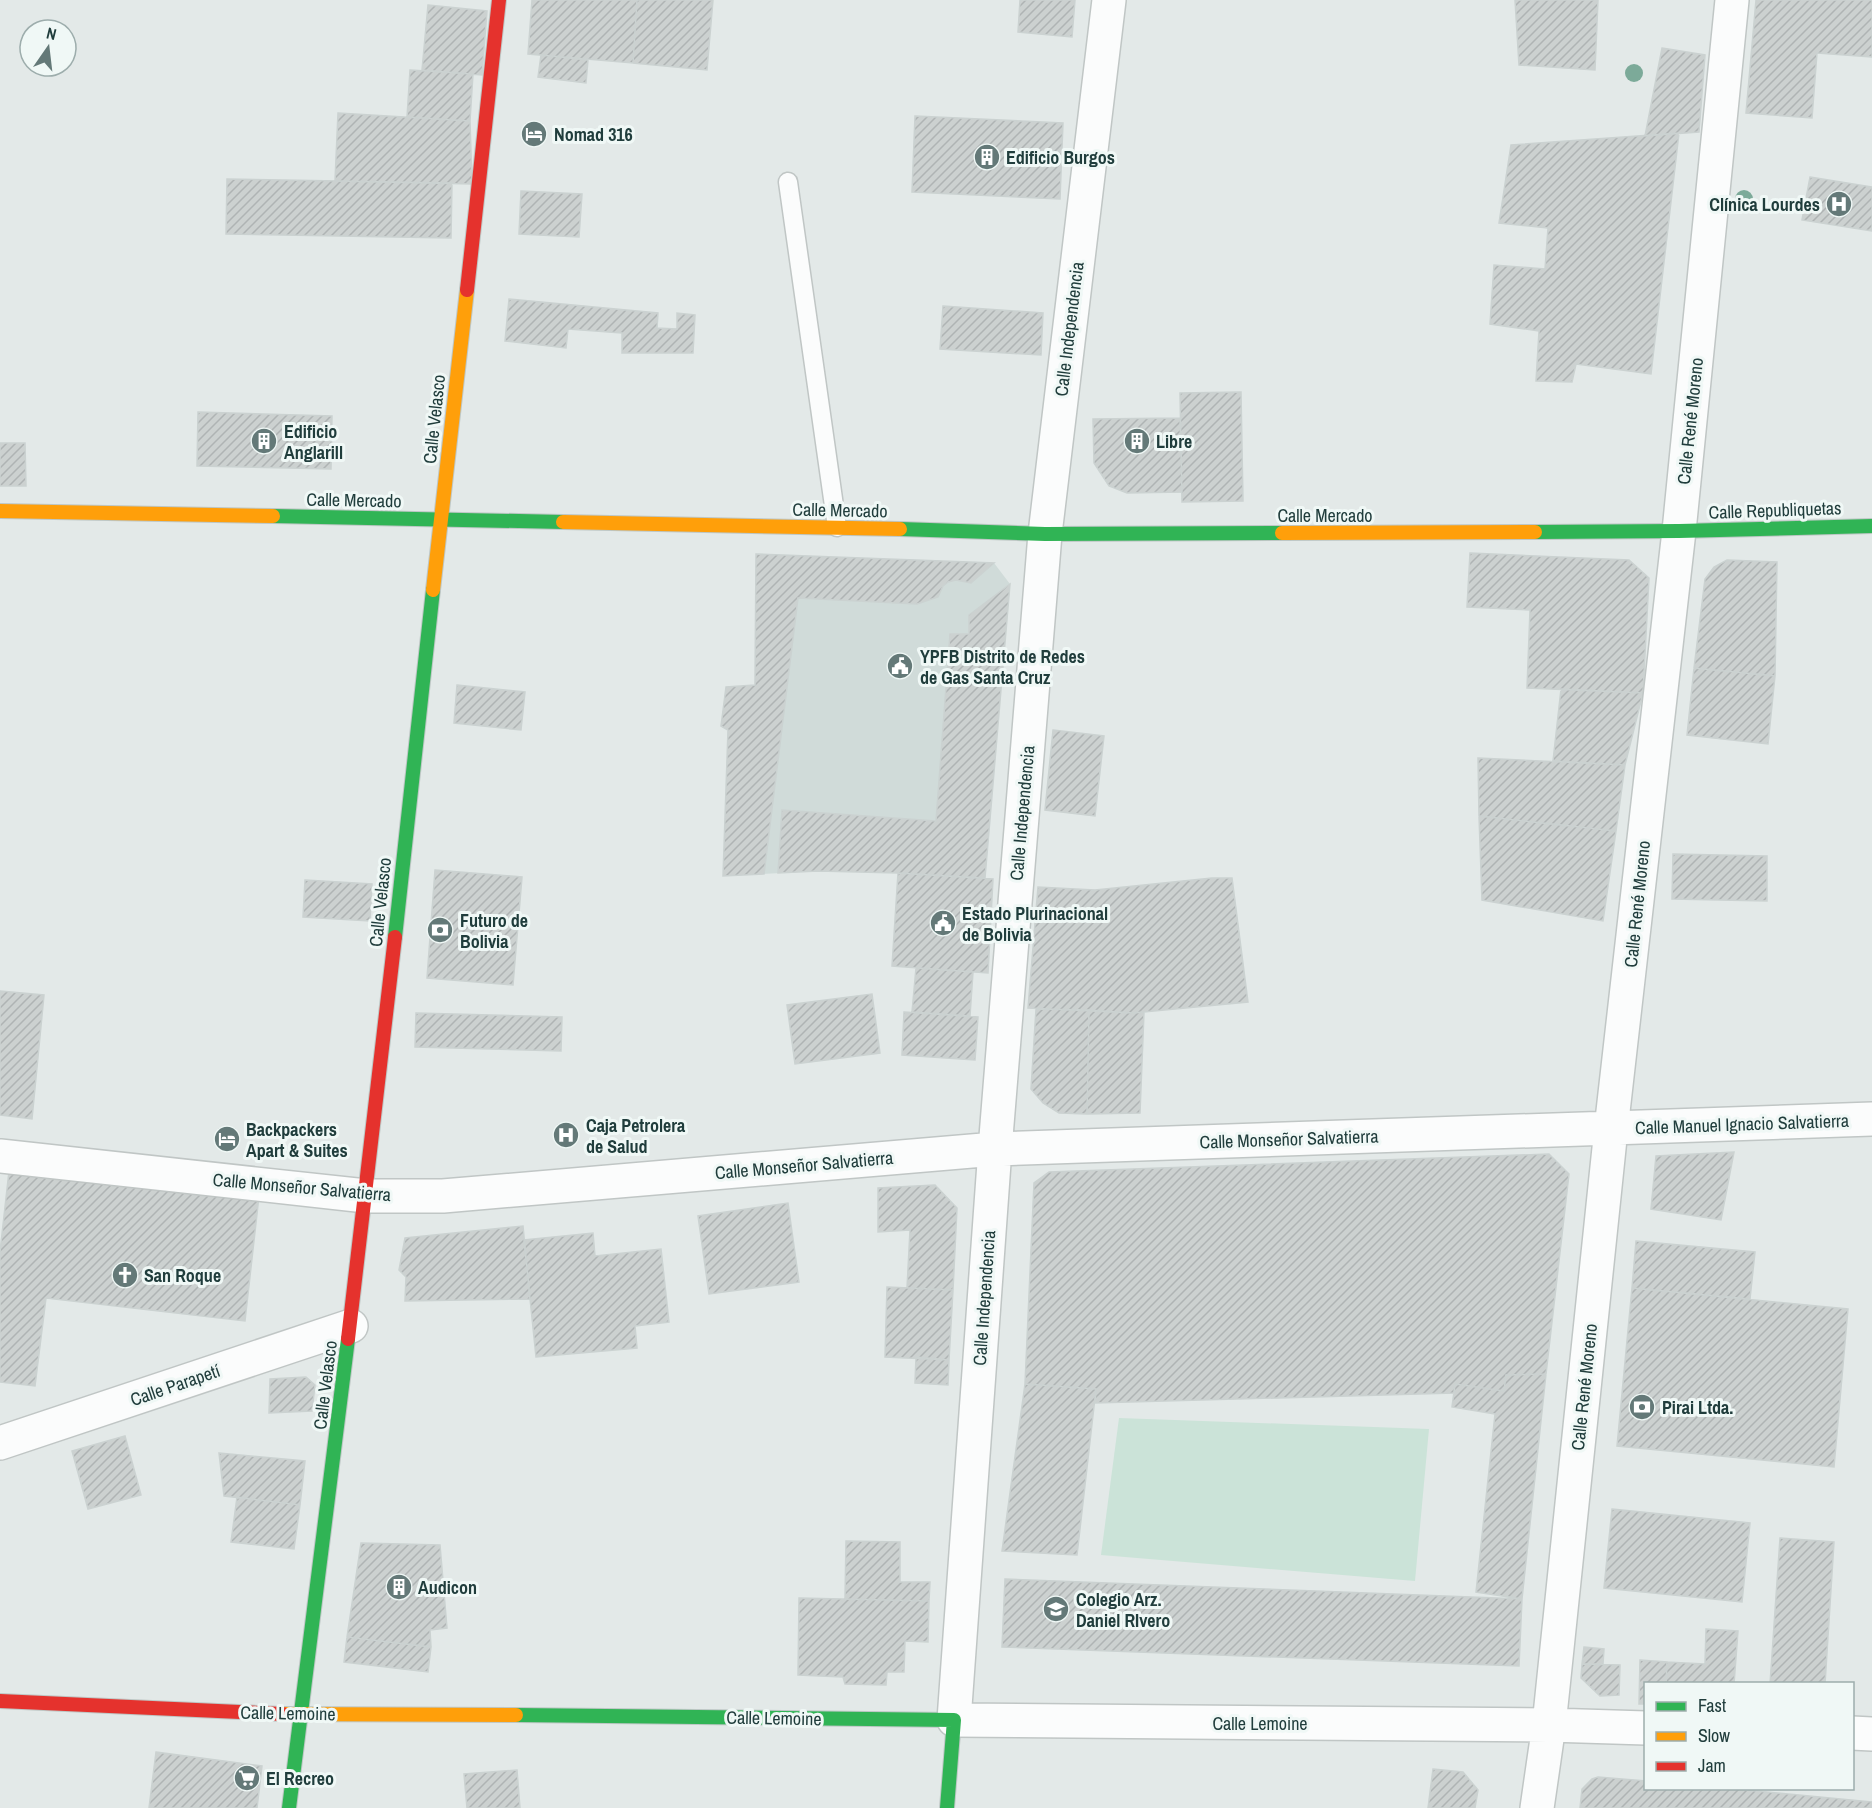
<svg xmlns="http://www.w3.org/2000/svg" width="1872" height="1808" font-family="'Archivo Narrow',sans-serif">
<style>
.built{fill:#d0dbd9}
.grass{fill:#cbe3d8}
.building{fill:url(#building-hatch);stroke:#cbd2d1;stroke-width:1.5}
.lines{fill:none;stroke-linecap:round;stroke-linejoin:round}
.lane-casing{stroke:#c0c6c5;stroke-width:21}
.street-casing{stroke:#c0c6c5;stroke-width:36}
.fast-casing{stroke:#bec7c5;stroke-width:16}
.slow-casing{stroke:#bec7c5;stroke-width:16}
.jam-casing{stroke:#bec7c5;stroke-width:16}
.lane{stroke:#fbfcfc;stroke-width:18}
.street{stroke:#fbfcfc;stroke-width:33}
.fast{stroke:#30b455;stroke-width:14}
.slow{stroke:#ff9f0a;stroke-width:14}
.jam{stroke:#e5322d;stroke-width:14}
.tree{fill:#7caa99}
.labels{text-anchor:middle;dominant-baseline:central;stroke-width:6;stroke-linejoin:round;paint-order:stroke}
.poi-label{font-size:18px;font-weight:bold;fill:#203d3c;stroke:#f0f8f6;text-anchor:start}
.street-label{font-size:18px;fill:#203d3c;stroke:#f0f8f6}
</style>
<defs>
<pattern id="building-hatch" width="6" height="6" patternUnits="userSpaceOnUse" patternTransform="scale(1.5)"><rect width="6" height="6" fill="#ccd1d0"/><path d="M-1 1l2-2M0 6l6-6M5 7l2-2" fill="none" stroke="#afb4b4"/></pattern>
</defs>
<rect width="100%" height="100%" fill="#e3e9e8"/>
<path class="built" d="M756,554l238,9 16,21 -25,294 -87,-5 -79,-2 -96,5 5,-146 -7,-4 5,-39 29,-2z"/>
<path class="grass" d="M1119,1418l310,11 -14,152 -314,-26z"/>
<path class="building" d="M532,0h105l-4,63 -105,-9z
M637,0h76l-6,70 -74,-7z
M1020,0h55l-3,37 -54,-5z
M1515,0h83l-3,70 -76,-5z
M1756,0h116v57l-55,-4 -5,65 -66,-5z
M428,5l59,6 -5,64 -60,-5z
M1662,48l43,7 -6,77 -54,4z
M541,55l47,5 -2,23 -48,-6z
M410,70l63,4 -3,47 -63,-4z
M338,113l132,8 2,63 -137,-3z
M915,116l148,7 -3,76 -148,-7z
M1679,133l-28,241 -75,-10 -4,18 -36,-1 3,-50 -49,-7 4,-59 51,4 3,-41 -49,-5 12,-78z
M1810,177l62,10v44l-70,-11z
M227,179l225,4 -1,55 -225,-4z
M521,191l61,3 -3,43 -60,-3z
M509,299l149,14 -1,15 20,1v-16l18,2 -2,38h-71v-20l-54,-4 -2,19 -61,-7z
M943,306l100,7 -2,42 -101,-6z
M1241,392l2,109 -61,1 -2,-109z
M198,412l134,4 -1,53 -134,-3z
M1180,418l2,74 -55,1 -18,-7 -15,-23 -1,-44z
M0,443h25l1,43h-26z
M1470,553l159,7 20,18 -6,115 -116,-5 3,-78 -63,-3z
M756,554l238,9 -23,20 -15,-3 -8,2 -5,4 -5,11 -21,7 -119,-6 -34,276 -41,2 5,-146 -7,-4 5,-39 29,-2z
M1727,560l50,2 -2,114 -81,-8 11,-89 9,-12z
M1010,584l-25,294 -87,-5 -80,-2 -40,2 4,-63 154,11 14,-187h19v-19z
M1694,668l81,8 -7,68 -81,-9z
M457,685l68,7 -4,38 -67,-7z
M1561,689l82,4 -18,72 -72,-4z
M1053,730l51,6 -9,80 -50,-6z
M1478,758l147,7 -9,66 -137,-15z
M1479,816l137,15 -13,90 -121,-21z
M1673,854l94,2v45l-95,-2z
M435,870l87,7 -9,108 -86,-7z
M898,873l95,6 -5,94 -96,-7z
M1212,878h20l16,124 -115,11 -105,-5 10,-121 57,3z
M305,880l67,4 -2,37 -67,-4z
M916,968l57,4 -3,44 -58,-4z
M0,991l44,4 -12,124 -32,-4z
M872,994l8,59 -85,11 -8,-59z
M1036,1009l53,1 -2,104 -28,-1 -16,-10 -12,-14z
M1089,1010l44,3 11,-1 -4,101 -53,1z
M904,1012l74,5 -3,43 -73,-5z
M416,1013l146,4 -1,34 -146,-4z
M1734,1152l-13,68 -70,-11 5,-53z
M1549,1154l20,20 -23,200 -40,1 -2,16 -49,-7 -1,9 -359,10 1,-14 -71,-5 9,-201 15,-11z
M9,1171l250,25 -14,125 -199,-23 -11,88 -35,-4v-130z
M935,1185l22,23 -4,82 -46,-2 3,-58 -32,2v-44z
M788,1203l11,79 -90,12 -11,-78z
M523,1226l7,73 -125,2 1,-24 -7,-7 6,-32z
M593,1233l2,23 66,-7 8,73 -34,4 2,22 -101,9 -12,-117z
M1636,1241l119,11 -5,47 -118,-11z
M887,1287l66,3 -4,70 -64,-3z
M1632,1288l216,21 -14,158 -217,-21z
M916,1357l33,3 -1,25 -33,-2z
M1546,1374l-24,225 -46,-7 19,-178 -43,-7 3,-23 49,7 2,-16z
M306,1377l9,8 -3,26 -43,2 1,-34z
M1025,1384l71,5 -19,166 -75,-4z
M125,1436l16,59 -53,14 -16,-58z
M219,1453l86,8 -5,44 -76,-9z
M237,1497l63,8 -6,44 -63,-7z
M1612,1509l138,14 -8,79 -138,-14z
M1780,1538l54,4 -9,142h-55z
M846,1541l54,1v40h30l-1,19 -84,-2z
M361,1543l79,2 7,83 -17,2 1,17 -84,-10z
M1005,1579l517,20 -3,67 -517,-19z
M799,1598l130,3 -1,41 -23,-1 -1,31h-17l-1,13 -41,-1 -2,-7 -45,-2z
M1706,1629l32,2 -4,53h-68l1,-22 38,2z
M347,1637l84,10 -3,25 -84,-10z
M1584,1647l20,2 -1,15h-21z
M1640,1660l27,2 -1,22h-20v20h-7z
M1582,1664l38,1 -1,30 -19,1 -19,-18z
M156,1752l106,14 -5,42h-108z
M1433,1769l30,3 15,18 -3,18h-47z
M517,1770l3,38h-53l-3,-34z
M1598,1777l48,4v7h79l147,14v6h-292l2,-19 10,-10z"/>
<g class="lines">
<g class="lane-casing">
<path id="lane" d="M788,182l49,345"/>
</g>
<g class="street-casing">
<path id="street" d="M1109,0l-64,534 -50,615 -41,571 595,5 97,3
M0,1156l366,40h77l552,-47 877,-30
M0,1443l351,-117
M1852,1733l20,1
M1537,1808l12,-83 62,-596 68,-598 53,-531"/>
</g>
<g class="fast-casing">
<path id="fast" d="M273,516l290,6
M900,529l145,5 237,-1
M1535,532l144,-1 193,-5
M395,937l38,-347
M516,1715l438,5 -7,88
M289,1808l59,-469"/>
</g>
<g class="slow-casing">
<path id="slow" d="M0,511l273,5
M563,522l337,7
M1282,533l253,-1
M433,590l34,-300
M283,1714l233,1"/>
</g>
<g class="jam-casing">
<path id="jam" d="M467,290l32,-290
M348,1339l47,-402
M0,1701l283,13"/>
</g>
<use href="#lane" class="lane"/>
<use href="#street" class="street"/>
<use href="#fast" class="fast"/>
<use href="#slow" class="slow"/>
<use href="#jam" class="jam"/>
</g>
<g class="tree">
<circle cx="1634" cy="73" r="9"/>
<circle cx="1744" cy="199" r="9"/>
</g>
<defs>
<g id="hotel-disc" transform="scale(1.35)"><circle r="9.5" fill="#647978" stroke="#f0f8f6"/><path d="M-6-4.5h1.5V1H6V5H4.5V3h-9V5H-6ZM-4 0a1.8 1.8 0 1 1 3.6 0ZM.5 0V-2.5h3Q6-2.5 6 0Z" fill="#fff"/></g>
<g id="building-disc" transform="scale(1.35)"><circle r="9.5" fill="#647978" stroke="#f0f8f6"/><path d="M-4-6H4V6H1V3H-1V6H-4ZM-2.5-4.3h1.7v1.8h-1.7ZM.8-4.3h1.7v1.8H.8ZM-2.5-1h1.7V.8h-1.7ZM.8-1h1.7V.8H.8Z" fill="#fff"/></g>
<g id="hospital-disc" transform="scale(1.35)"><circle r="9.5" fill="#647978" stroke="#f0f8f6"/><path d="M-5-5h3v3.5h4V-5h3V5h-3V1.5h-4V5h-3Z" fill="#fff"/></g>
<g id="civic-disc" transform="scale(1.35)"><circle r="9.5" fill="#647978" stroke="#f0f8f6"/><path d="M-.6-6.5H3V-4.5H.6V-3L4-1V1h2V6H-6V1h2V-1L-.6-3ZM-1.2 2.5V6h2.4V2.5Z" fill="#fff"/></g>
<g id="bank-disc" transform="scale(1.35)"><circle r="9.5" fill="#647978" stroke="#f0f8f6"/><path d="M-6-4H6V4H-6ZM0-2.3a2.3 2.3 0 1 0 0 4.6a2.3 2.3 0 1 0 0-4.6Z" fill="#fff"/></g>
<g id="church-disc" transform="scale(1.35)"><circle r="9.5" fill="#647978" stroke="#f0f8f6"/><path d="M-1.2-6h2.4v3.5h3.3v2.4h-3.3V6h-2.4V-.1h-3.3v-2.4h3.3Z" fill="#fff"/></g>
<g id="school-disc" transform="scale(1.35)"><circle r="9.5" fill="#647978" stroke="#f0f8f6"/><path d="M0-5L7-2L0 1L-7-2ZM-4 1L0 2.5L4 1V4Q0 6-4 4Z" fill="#fff"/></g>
<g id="supermarket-disc" transform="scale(1.35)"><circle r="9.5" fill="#647978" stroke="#f0f8f6"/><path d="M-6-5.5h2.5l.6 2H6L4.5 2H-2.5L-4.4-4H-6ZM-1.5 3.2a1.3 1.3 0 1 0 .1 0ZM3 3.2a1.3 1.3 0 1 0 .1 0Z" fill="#fff"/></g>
</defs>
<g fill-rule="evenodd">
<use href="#hotel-disc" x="534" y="134"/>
<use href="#building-disc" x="987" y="157"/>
<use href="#hospital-disc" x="1839" y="204"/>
<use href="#building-disc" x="264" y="441"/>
<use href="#building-disc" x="1137" y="441"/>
<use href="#civic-disc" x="900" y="666"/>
<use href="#civic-disc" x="943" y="923"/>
<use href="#bank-disc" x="440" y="930"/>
<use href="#hospital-disc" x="566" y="1135"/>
<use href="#hotel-disc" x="227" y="1139"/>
<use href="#church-disc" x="125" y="1275"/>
<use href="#bank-disc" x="1642" y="1407"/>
<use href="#building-disc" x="399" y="1587"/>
<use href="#school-disc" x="1056" y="1609"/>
<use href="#supermarket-disc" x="247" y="1778"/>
</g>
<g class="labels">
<g class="poi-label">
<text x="554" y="134">Nomad 316</text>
<text x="1006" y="157">Edificio Burgos</text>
<text x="1820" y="204" text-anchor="end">Clínica Lourdes</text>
<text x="284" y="431">Edificio<tspan x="284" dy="21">Anglarill</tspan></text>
<text x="1156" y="441">Libre</text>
<text x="920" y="656">YPFB Distrito de Redes<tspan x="920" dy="21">de Gas Santa Cruz</tspan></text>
<text x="962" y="913">Estado Plurinacional<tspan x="962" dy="21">de Bolivia</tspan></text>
<text x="460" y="920">Futuro de<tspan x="460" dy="21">Bolivia</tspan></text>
<text x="586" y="1125">Caja Petrolera<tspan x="586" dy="21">de Salud</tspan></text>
<text x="246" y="1129">Backpackers<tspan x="246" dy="21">Apart &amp; Suites</tspan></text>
<text x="144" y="1275">San Roque</text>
<text x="1662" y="1407">Pirai Ltda.</text>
<text x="418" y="1587">Audicon</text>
<text x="1076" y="1599">Colegio Arz.<tspan x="1076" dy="21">Daniel RIvero</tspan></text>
<text x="266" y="1778">El Recreo</text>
</g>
<g class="street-label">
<text transform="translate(1069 329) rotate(-83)">Calle Independencia</text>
<text transform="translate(434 419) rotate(-84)">Calle Velasco</text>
<text transform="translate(1690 421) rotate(-84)">Calle René Moreno</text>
<text transform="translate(354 500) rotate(1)">Calle Mercado</text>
<text transform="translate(840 510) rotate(1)">Calle Mercado</text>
<text transform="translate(1775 510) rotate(-2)">Calle Republiquetas</text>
<text x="1325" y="515">Calle Mercado</text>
<text transform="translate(1022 813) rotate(-85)">Calle Independencia</text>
<text transform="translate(380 902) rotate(-84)">Calle Velasco</text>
<text transform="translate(1637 904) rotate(-84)">Calle René Moreno</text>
<text transform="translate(1742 1124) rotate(-2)">Calle Manuel Ignacio Salvatierra</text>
<text transform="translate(1289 1139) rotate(-2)">Calle Monseñor Salvatierra</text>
<text transform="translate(804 1165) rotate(-5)">Calle Monseñor Salvatierra</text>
<text transform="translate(302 1187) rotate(5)">Calle Monseñor Salvatierra</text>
<text transform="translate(984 1298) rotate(-86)">Calle Independencia</text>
<text transform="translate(175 1385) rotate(-19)">Calle Parapetí</text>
<text transform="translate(325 1385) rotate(-83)">Calle Velasco</text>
<text transform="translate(1584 1387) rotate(-84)">Calle René Moreno</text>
<text transform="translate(288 1713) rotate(1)">Calle Lemoine</text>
<text transform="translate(774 1718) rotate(1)">Calle Lemoine</text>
<text x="1260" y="1723">Calle Lemoine</text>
</g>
</g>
<rect x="1644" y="1682" width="210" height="108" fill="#f0f8f6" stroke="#9dadac" stroke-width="1.5"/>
<rect x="1656" y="1702" width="30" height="9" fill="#30b455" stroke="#9dadac" stroke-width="1.5"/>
<text x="1698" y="1712" font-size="18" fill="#203d3c">Fast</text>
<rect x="1656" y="1732" width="30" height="9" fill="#ff9f0a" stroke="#9dadac" stroke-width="1.5"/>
<text x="1698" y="1742" font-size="18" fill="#203d3c">Slow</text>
<rect x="1656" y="1762" width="30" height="9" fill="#e5322d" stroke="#9dadac" stroke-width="1.5"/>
<text x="1698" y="1772" font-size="18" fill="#203d3c">Jam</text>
<g transform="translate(48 48) rotate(14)"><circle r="28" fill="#f0f8f6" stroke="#9dadac" stroke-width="1.5"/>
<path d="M0-4.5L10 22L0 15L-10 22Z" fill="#647978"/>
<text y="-9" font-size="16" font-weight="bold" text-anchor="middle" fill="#203d3c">N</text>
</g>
</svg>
